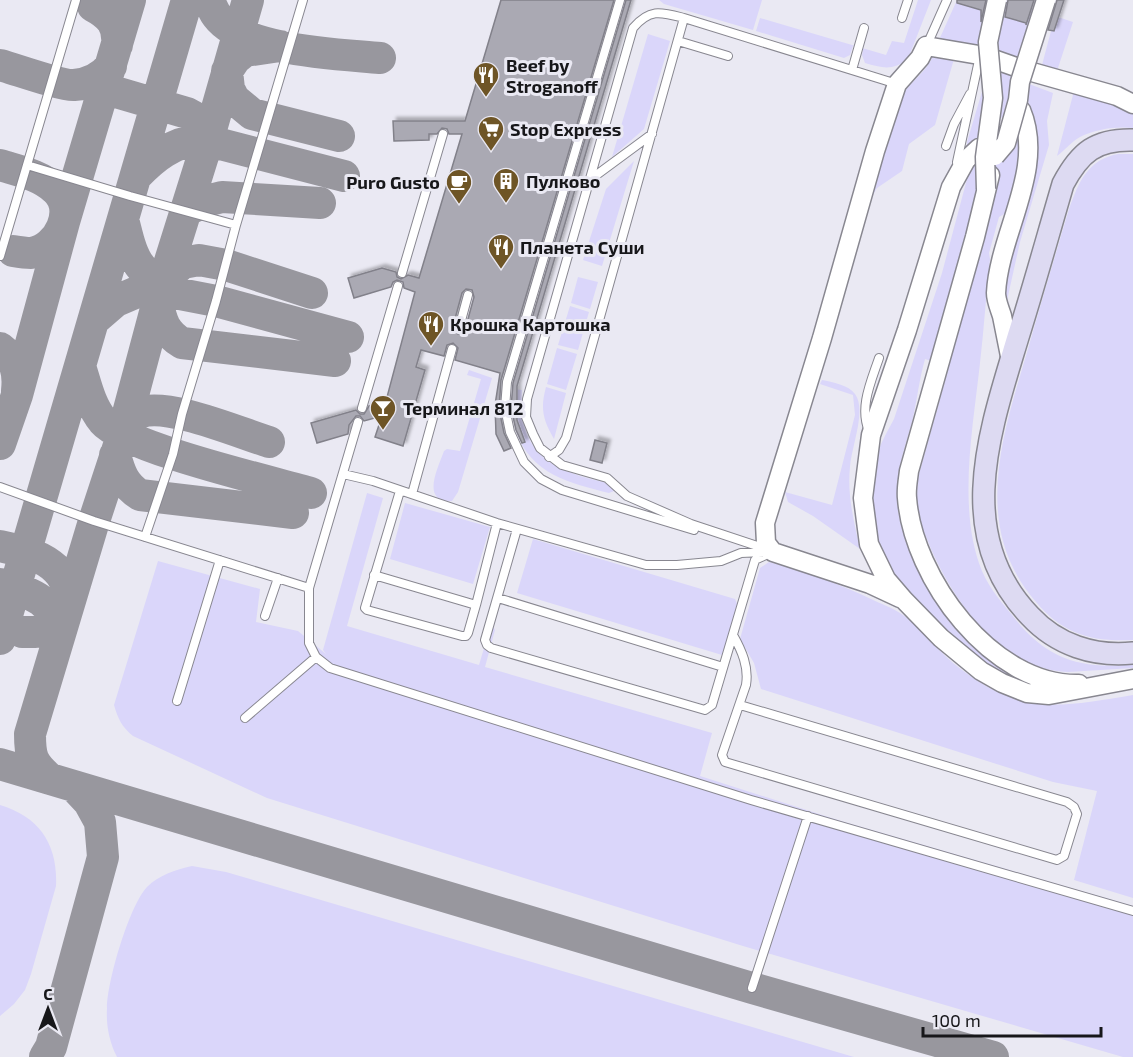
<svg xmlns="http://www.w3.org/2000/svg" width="1133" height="1057" font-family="'Exo 2',sans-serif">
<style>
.green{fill:#dad6fa}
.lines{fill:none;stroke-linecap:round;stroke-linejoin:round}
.taxiway{stroke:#98979e;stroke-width:32}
.building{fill:#aaa9b3;stroke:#82818a;stroke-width:1.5;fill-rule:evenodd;filter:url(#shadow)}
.service-casing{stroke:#888790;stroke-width:10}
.tertiary-casing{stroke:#888790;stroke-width:21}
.secondary-casing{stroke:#888790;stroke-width:24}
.service{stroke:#fff;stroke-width:8}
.tertiary{stroke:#fff;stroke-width:18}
.secondary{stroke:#dddaf2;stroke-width:21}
.tertiary-bridge-casing{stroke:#888790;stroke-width:21;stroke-linecap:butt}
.tertiary-bridge{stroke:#fff;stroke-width:18}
.labels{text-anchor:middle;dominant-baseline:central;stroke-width:6;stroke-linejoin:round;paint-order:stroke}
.poi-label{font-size:18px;font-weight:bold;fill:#17171a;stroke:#eae9f3;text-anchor:start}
</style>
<defs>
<filter id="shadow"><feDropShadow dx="3.5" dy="-3.5" stdDeviation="1.5" flood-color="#0004"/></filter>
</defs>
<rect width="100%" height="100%" fill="#eae9f3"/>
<path class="green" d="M659,0h103l-9,30 -89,-26z
M918,0h13l-23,59c-15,12 -26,9 -43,4l-3,-8 1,-6 -10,-3 -3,9 -6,3 -88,-27 4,-13 126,37 6,-14 12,2z
M957,0h32l-11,46 -39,-6z
M1004,1l33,10 -16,48 -28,-7z
M1055,16l18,6 -16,49 -15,-6z
M648,34l22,7 -26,88 -32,28z
M933,56l21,3 -19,66 -26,19 -7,27 -25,17 -6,10 30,-101c9,-16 25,-24 32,-41z
M990,65l29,9 -12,39 -40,34v-5z
M1029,84l24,9 -6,28 2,24 -29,97 -14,63 -2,-7 11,-58 20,-63 1,-19 -8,-58z
M1074,91l59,19v18c-16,-2 -38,1 -53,9 -9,5 -15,13 -23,19z
M1019,118l1,47 -14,48 -7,4 -10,36 1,6c-4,35 -6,70 -10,104 -7,65 -23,147 2,208 8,19 22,34 34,49 32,40 68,50 117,44v4l-65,4c-65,-2 -113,-68 -137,-123 -4,-11 -11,-23 -13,-34 -2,-13 -1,-28 1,-41l30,-107 -24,-8c-6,21 -8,42 -13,63 -7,26 -16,48 -15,76 2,53 48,128 90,160 15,11 32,17 50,23l-2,5c-14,-4 -29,-10 -42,-17 -35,-21 -104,-89 -117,-127 -5,-15 -7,-58 -4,-73 4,-18 14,-35 22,-50l48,-146 29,-109 28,-25z
M1118,154h15v486c-42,2 -70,-6 -97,-38 -66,-76 -33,-168 -8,-253 13,-46 27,-93 41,-140 10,-27 18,-49 49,-55z
M634,161l-32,105 -19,-6 23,-71z
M578,277l20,5 -8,27 -19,-6z
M570,306l19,6 -11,38 -20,-5z
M557,348l20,6 -11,36 -19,-6z
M469,370l23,8 -34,114 -6,9c-32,2 -14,-33 -8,-50l3,-2 13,2 21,-72 -14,-4z
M822,380c10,2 27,5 33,14 12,16 -4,54 -5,73 -3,28 4,55 10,82l-47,-33 -25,-14 -3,-10 47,13 23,-90 -2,-20 -33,-11z
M546,387l20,6 -12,46c-11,-19 -14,-30 -8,-52z
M513,389l9,1c-5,67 33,82 90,94l3,4 -1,3 -5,2c-39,-10 -78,-18 -93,-62 -4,-12 -2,-28 -3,-42z
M367,493l16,5 -36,128 132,39 11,-37 3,-2 2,4 -10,37 227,66 -12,43 141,45 292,85v151h-10l-380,-111 -476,-148 -134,-62c-11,-9 -15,-17 -19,-31l44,-144 102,28 -4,33 42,9 28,23 -3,-4z
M405,503l85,24 -17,57 -83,-25z
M533,539l202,60 3,7 -16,49 -205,-62z
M769,562c36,10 69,21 102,37 10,5 20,8 29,14 21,13 34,34 53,50 66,53 102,45 180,32v203l-59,-18 23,-89 -44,-9 -292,-93 -7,-26 -14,-24 20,-71z
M0,805c40,12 58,40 56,81l-25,88 -6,16 -11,14 -14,12z
M192,866l34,6 628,185h-737c-8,-16 -11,-32 -10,-49 0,-26 22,-102 40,-121 12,-12 28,-17 45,-21z"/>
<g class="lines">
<path class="taxiway" d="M209,0c2,5 5,12 8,16 26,35 122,38 163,42
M93,6c17,9 26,19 24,39
M280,46l-35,5 -10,8 -8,12 2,18 5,10 18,15 87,22
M0,65c15,4 62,21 74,20 15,-1 28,-8 37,-19
M119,93l68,20 11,6 10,21
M0,165c19,6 40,10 55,24 23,20 4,60 -24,64 -5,0 -12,-1 -18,-2
M136,176c19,-20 36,-33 65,-37l143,37
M185,211l21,-10 16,-4 98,6
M123,219c10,41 12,49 48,73
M166,277l17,-14 16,-3 27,5 86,28
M158,303c3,18 7,30 24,40l153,18
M94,320l22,-19 21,-9 17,-3 62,12 132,36
M0,348c16,12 19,24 17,43
M80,366c6,19 10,39 23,55 23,27 167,60 208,72
M122,435c5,-9 7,-18 17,-22 26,-12 101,20 130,29
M0,444l17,-49 47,-173 66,-222
M115,455c5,18 9,30 25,40l153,18
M0,546c20,5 40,8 56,23 18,17 16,46 -7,59 -8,5 -17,4 -27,4
M0,584c32,9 59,17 58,56
M0,639l187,-639
M0,764l752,224 241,69
M49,778c-17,-15 -19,-21 -19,-44l64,-213 28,-85 39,-146 47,-150 40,-140
M45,1057l6,-10 52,-190 -3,-35 -11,-20 -15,-16"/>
</g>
<path class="building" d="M501,0h113l-113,380 -2,29 5,24 7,15 -7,3 -8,-17 -1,-29 5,-32 -45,-13 3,-12 -5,-5 -6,2 -3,11 -23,-6 -5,17 9,3 -22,76 -28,-9 7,-21 -18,5 -4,-5h-4l-7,9 -1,9 -31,9 -6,-20 45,-13 4,4h4l5,-8 17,-5 29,-109 -11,-4 -1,-6 -6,-2 -4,2 -2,5 -37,11 -6,-20 34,-10 14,4 1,5 4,2 7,-4 11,3 43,-144h-13l-2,-5 -5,-1 -5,6h-8v6l-35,1 -1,-20h72zM466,289l6,1 2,7 -9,33 -7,4 -4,-2 -1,-6 9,-33z
M626,0h5l-114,386v34l8,22 -3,1 -6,-13 -5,-22 2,-25z
M957,0h29l-5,22v-12l-24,-7z
M1008,0h26l-8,25v-2l-21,-6z
M1057,0h7l-10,31 -6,-1z
M595,440l12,3 -5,20 -12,-3z"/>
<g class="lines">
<g class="service-casing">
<path id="service" d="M620,0l-113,382 -2,26 5,24 14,30 17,17 21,11 132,40
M902,18l6,-18
M678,41l50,15
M927,45l20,-45
M852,70l12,-42
M946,146l8,-22 16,-30
M957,162l22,-102
M27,165l103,31 106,29
M591,179l61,-45
M0,256l76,-256
M402,273l41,-139
M459,328l9,-33
M362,408l36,-122
M358,422l-49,166v55l7,14 14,11 421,132 382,111
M869,431c-10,-24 2,-49 10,-73
M549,457l10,-7 7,-12 118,-420
M343,474l30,7 124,42 149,42h31l44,-4 20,-8 26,-1
M0,487l94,34 215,67
M412,494l40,-145
M517,529l-32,111 2,5 4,3 214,62 7,-5 43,-145 17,-8
M145,537l28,-83 9,-40 34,-113 20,-76 67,-225
M766,549l-75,-25 -64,-28 -20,-18 -45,-13 -22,-17 -7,-14 -7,-17 1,-18 106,-371c17,-20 28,-16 51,-10l213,66
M374,575l102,30 -8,28 -2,3h-4l-95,-26 -2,-2 35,-117
M498,598l225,69
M476,605l21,-82
M265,616l13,-38
M733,635c9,16 16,32 13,50l-24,70 3,7 332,98 7,-4 13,-42 -3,-7 -7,-5 -327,-97
M177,701l43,-141
M245,718l71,-61
M752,988l56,-172"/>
</g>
<g class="tertiary-casing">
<path id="tertiary" d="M996,60l20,7
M1032,72l85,24 16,8
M979,148l-13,12 -15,27 -44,143 -36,105 -8,63 6,46 17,35 18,21 37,38 40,33 21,12 25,10 22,2 84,-16
M990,175l-15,62 -66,234c-1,9 -3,18 -2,27 6,80 85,188 172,186
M1011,361c-3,-15 -6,-30 -9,-45 -2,-7 -6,-15 -6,-23 3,-60 50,-124 25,-183
M900,598l-30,-14 -97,-32 -7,-9 -1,-20 57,-185 53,-187 22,-67 23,-26 6,-12 53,9"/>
</g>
<g class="secondary-casing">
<path id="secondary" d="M1133,140c-37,-1 -53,12 -70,44 -15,51 -29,102 -45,153 -28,93 -66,198 12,279 27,29 64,41 103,37"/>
</g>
<use href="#service" class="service"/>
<use href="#tertiary" class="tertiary"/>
<use href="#secondary" class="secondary"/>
<g class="tertiary-bridge-casing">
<path id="tertiary-bridge" d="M995,156l11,-13 12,-43 2,-18 26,-82
M986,189l-1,-32 8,-59 -5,-56 9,-42"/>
</g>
<use href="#tertiary-bridge" class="tertiary-bridge"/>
</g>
<defs>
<g id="restaurant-pin" transform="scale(1.35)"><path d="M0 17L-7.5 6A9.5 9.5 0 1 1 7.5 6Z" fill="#6e5526" stroke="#eae9f3"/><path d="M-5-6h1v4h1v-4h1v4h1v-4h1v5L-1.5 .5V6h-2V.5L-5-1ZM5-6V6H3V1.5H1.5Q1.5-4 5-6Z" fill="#fff"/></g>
<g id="supermarket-pin" transform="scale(1.35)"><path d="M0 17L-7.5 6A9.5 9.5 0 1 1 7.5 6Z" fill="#6e5526" stroke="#eae9f3"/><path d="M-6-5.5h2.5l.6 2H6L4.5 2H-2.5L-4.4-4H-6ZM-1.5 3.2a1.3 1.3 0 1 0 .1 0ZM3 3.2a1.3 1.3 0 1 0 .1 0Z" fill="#fff"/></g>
<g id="building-pin" transform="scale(1.35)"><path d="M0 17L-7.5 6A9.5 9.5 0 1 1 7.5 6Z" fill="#6e5526" stroke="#eae9f3"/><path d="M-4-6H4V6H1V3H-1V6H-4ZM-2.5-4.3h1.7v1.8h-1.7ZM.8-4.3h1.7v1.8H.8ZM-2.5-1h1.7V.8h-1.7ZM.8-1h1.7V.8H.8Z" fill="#fff"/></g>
<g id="cafe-pin" transform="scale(1.35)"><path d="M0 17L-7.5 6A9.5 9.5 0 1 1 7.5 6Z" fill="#6e5526" stroke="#eae9f3"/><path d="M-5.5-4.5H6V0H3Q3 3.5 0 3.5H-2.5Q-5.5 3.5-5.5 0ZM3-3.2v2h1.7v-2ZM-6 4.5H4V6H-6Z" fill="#fff"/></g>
<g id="bar-pin" transform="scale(1.35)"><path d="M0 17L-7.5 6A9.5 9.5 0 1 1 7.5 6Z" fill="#6e5526" stroke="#eae9f3"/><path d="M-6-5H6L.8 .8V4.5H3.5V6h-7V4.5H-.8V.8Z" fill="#fff"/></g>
</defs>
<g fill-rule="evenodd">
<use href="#restaurant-pin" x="486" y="75"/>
<use href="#supermarket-pin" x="491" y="129"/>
<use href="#building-pin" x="506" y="181"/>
<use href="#cafe-pin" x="459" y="182"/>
<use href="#restaurant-pin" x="501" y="247"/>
<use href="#restaurant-pin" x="431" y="324"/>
<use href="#bar-pin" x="383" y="408"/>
</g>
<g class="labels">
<g class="poi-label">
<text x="506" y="65">Beef by<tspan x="506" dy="21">Stroganoff</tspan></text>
<text x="510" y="129">Stop Express</text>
<text x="526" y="181">Пулково</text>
<text x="440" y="182" text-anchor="end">Puro Gusto</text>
<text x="520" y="247">Планета Суши</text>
<text x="450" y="324">Крошка Картошка</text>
<text x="403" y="408">Терминал 812</text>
</g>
</g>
<g transform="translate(48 1009)" stroke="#eae9f3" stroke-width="4.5" paint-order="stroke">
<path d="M0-4.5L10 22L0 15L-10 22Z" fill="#17171a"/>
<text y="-9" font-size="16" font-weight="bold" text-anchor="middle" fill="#17171a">С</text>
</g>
<path d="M923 1027v9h178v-9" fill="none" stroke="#17171a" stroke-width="3"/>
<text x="932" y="1027" font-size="18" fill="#17171a" stroke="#eae9f3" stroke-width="4.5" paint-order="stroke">100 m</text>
</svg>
